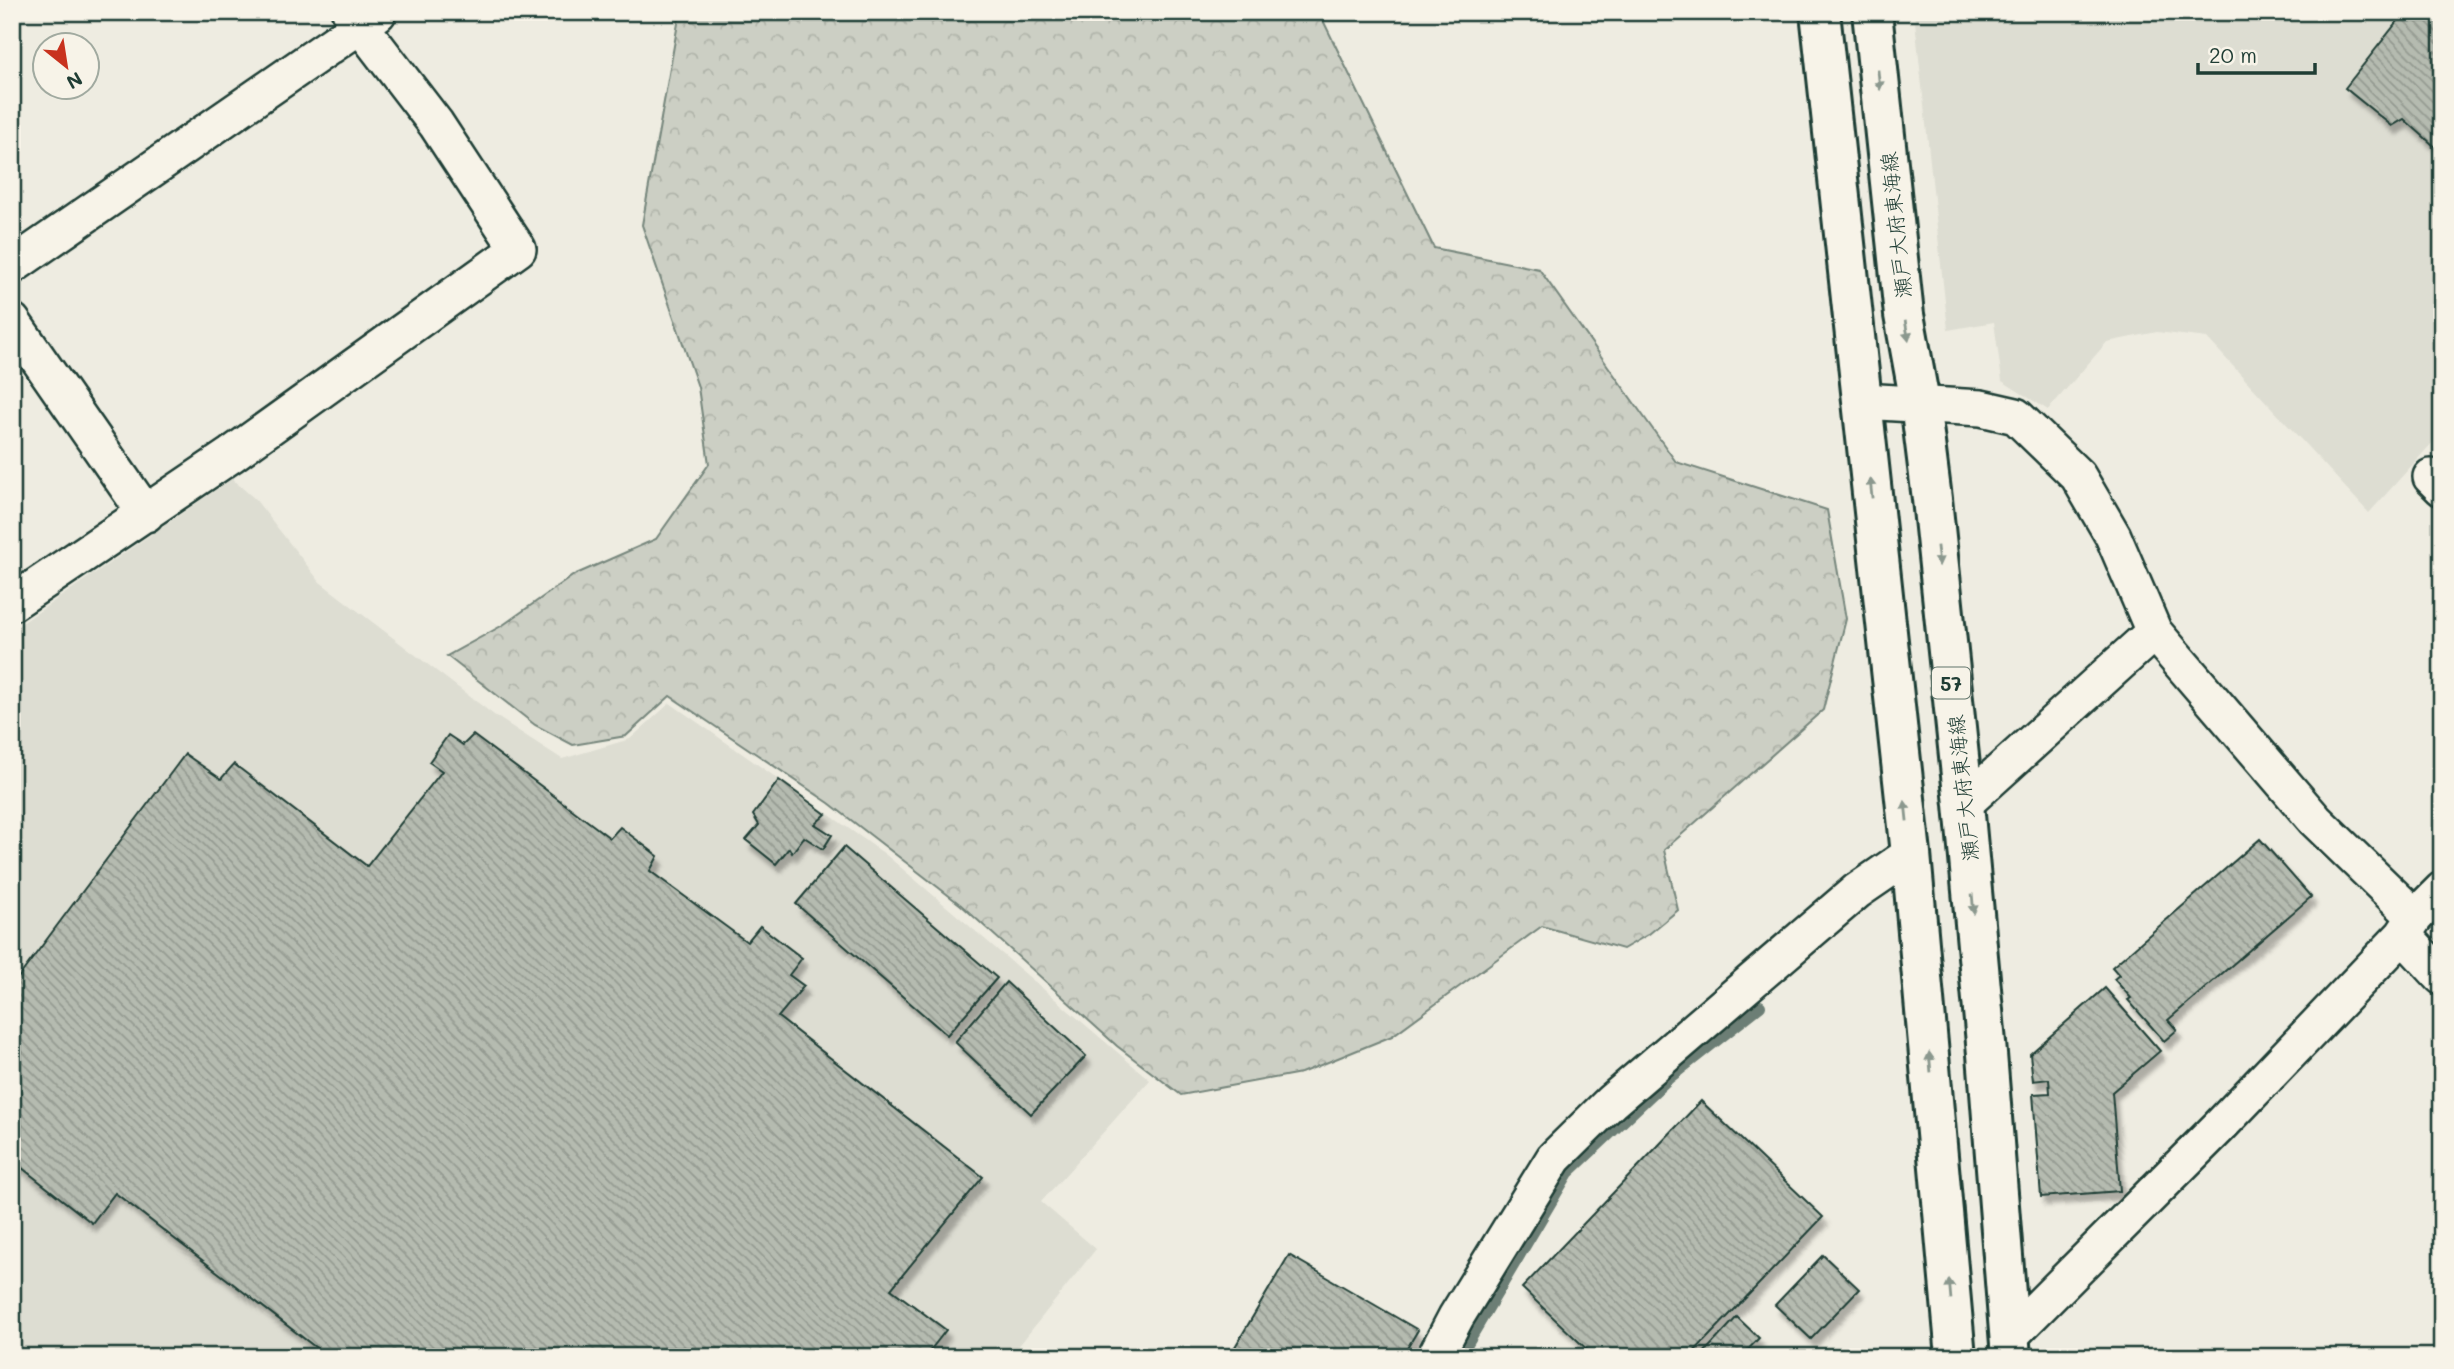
<svg xmlns="http://www.w3.org/2000/svg" width="2454" height="1369" font-family="Mali,'Klee One',sans-serif">
<style>
.built{fill:#ddddd2}
.forest{fill:url(#forest-crowns);stroke:#76867c;stroke-width:2}
.lines{fill:none;stroke-linecap:round;stroke-linejoin:round}
.stream{stroke:#6c7e74;stroke-width:12}
.building{fill:url(#building-back-hatch);stroke:#1f3d34;stroke-width:2;filter:url(#shadow)}
.street-casing{stroke:#1f3d34;stroke-width:40}
.primary-casing{stroke:#1f3d34;stroke-width:44}
.street{stroke:#f7f3e8;stroke-width:35}
.primary{stroke:#f7f3e8;stroke-width:38}
.oneway{fill:#8b988e}
.labels{text-anchor:middle;dominant-baseline:central;stroke-width:5;stroke-linejoin:round;paint-order:stroke}
.shield{fill:#f7f3e8;stroke:#60746a;stroke-width:2}
.shield-label{font-size:19px;font-weight:bold;fill:#1f3d34}
.street-label{font-size:21px;fill:#1f3d34;stroke:#f7f3e8}
</style>
<defs>
<pattern id="forest-crowns" width="20" height="18" patternUnits="userSpaceOnUse" patternTransform="scale(1.75)"><rect width="20" height="18" fill="#cccfc4"/><path d="M2 6a3 3 0 1 1 6 0M12 15a3 3 0 1 1 6 0" fill="none" stroke="#afb3a9"/></pattern>
<pattern id="building-back-hatch" width="6" height="6" patternUnits="userSpaceOnUse" patternTransform="scale(1.75)"><rect width="6" height="6" fill="#b5bbb0"/><path d="M-1 5l2 2M0 0l6 6M5-1l2 2" fill="none" stroke="#939990"/></pattern>
<filter id="shadow"><feDropShadow dx="4.5" dy="8" stdDeviation="2" flood-color="#0004"/></filter>
</defs>
<rect width="100%" height="100%" fill="#eeece1"/>
<filter id="ink" filterUnits="userSpaceOnUse"><feTurbulence type="fractalNoise" baseFrequency=".0143" numOctaves="2"/><feDisplacementMap in="SourceGraphic" scale="14" xChannelSelector="R" yChannelSelector="G"/><feConvolveMatrix kernelMatrix="1 2 1 2 8 2 1 2 1" color-interpolation-filters="sRGB"/></filter>
<g filter="url(#ink)">
<path class="built" d="M1914,12h528v420l-73,81 -162,-175 -50,-6 -50,10 -59,68 -46,-29 -8,-59 -46,8z
M232,479l23,20 65,83 174,133 68,44 68,-20 40,-36 215,151 265,226 -109,122 55,47 -86,108h-997l-1,-727z"/>
<path class="forest" d="M680,12h639l115,236 105,21 137,193 151,48 19,109 -23,91 -159,140 14,60 -29,24 -26,15 -81,-23 -150,110 -91,37 -120,22 -64,-49 -156,-141 -132,-102 -159,-107 -44,40 -53,9 -38,-20 -88,-69 56,-31 71,-50 82,-36 53,-75 -11,-77 -56,-162z"/>
<g class="lines">
<path class="stream" d="M1459,1357l109,-184 102,-96 90,-71"/>
</g>
<path class="building" d="M2405,12h37v141l-38,-34 -12,7 -47,-38z
M448,735l15,10 10,-10 137,103 10,-11 38,29 -8,15 97,71 13,-16 42,32 -13,17 15,11 -26,31 205,160 -92,112 55,41 -21,27h-597l-213,-164 -23,30 -80,-63v-174l173,-232 36,25 13,-15 133,102 75,-95 -13,-9z
M779,780l47,34 -11,10 17,11 -9,14 -19,-12 -12,16 -3,-5 -13,16 -30,-24 13,-15 -6,-10z
M2260,839l51,58 -143,123 9,10 -13,11 -36,-41 3,-2 -17,-19 5,-4 -7,-8z
M844,847l153,131 -50,57 -151,-131z
M1006,982l80,74 -55,58 -76,-72z
M2105,988l55,63 -48,41 8,99 -79,6 -8,-103 17,-1 -1,-14 -16,2 -3,-27z
M1701,1101l122,116 -134,140h-94l-73,-69z
M1289,1255l129,75 -16,27h-173z
M1823,1255l36,34 -48,50 -36,-34z
M1737,1317l22,21 -18,19h-41z"/>
<g class="lines">
<g class="street-casing">
<path id="street" d="M12,266l366,-253
M12,321l134,193
M1862,401l119,7 35,8 62,60 35,60 41,96 161,188 100,97
M2431,477l11,11
M12,603l219,-148 287,-206 -82,-125 -86,-112
M1964,804l190,-172
M2403,935l39,42
M2009,1337l210,-210 184,-192 12,-18 27,-27
M1435,1357l21,-40 98,-159 57,-56 246,-211 54,-37"/>
</g>
<g class="primary-casing">
<path id="primary" d="M1820,12l91,842 45,503
M1872,12l32,303 16,88 12,96 32,305 23,250 24,303"/>
</g>
<use href="#street" class="street"/>
<use href="#primary" class="primary"/>
</g>
<defs><path id="oneway-solid" d="M-6-.8H1V-3.2L6.5 0L1 3.2V.8H-6Z" transform="scale(1.75)"/></defs>
<g class="oneway">
<use href="#oneway-solid" transform="translate(1879 80) rotate(84)"/>
<use href="#oneway-solid" transform="translate(1907 331) rotate(80)"/>
<use href="#oneway-solid" transform="translate(1871 488) rotate(-96)"/>
<use href="#oneway-solid" transform="translate(1938 556) rotate(84)"/>
<use href="#oneway-solid" transform="translate(1906 811) rotate(-96)"/>
<use href="#oneway-solid" transform="translate(1973 904) rotate(85)"/>
<use href="#oneway-solid" transform="translate(1930 1062) rotate(-95)"/>
<use href="#oneway-solid" transform="translate(1950 1289) rotate(-95)"/>
</g>
</g>
<g class="labels">
<rect class="shield" x="1932" y="667.5" width="38" height="31" rx="5"/>
<g class="shield-label">
<text x="1951" y="683">57</text>
</g>
<g class="street-label">
<text transform="translate(1895 225) rotate(-96)">瀬戸大府東海線</text>
<text transform="translate(1962 788) rotate(-96)">瀬戸大府東海線</text>
</g>
</g>
<rect width="2454" height="1369" fill="none" stroke="#f7f3e8" stroke-width="42"/>
<rect x="21" y="21" width="2412" height="1327" fill="none" stroke="#1f3d34" stroke-width="2.5" filter="url(#ink)"/>
<g transform="translate(66 66) rotate(150)"><circle r="33" fill="#f7f3e8" stroke="#a1aaa0" stroke-width="2"/>
<path d="M0-5L12 26L0 18L-12 26Z" fill="#c8321e"/>
<text y="-10" font-size="19" font-weight="bold" text-anchor="middle" fill="#1f3d34">N</text>
</g>
<path d="M2198 63v10h117v-10" fill="none" stroke="#1f3d34" stroke-width="3.5"/>
<text x="2209" y="63" font-size="21" fill="#1f3d34" stroke="#f7f3e8" stroke-width="5" paint-order="stroke">20 m</text>
</svg>
